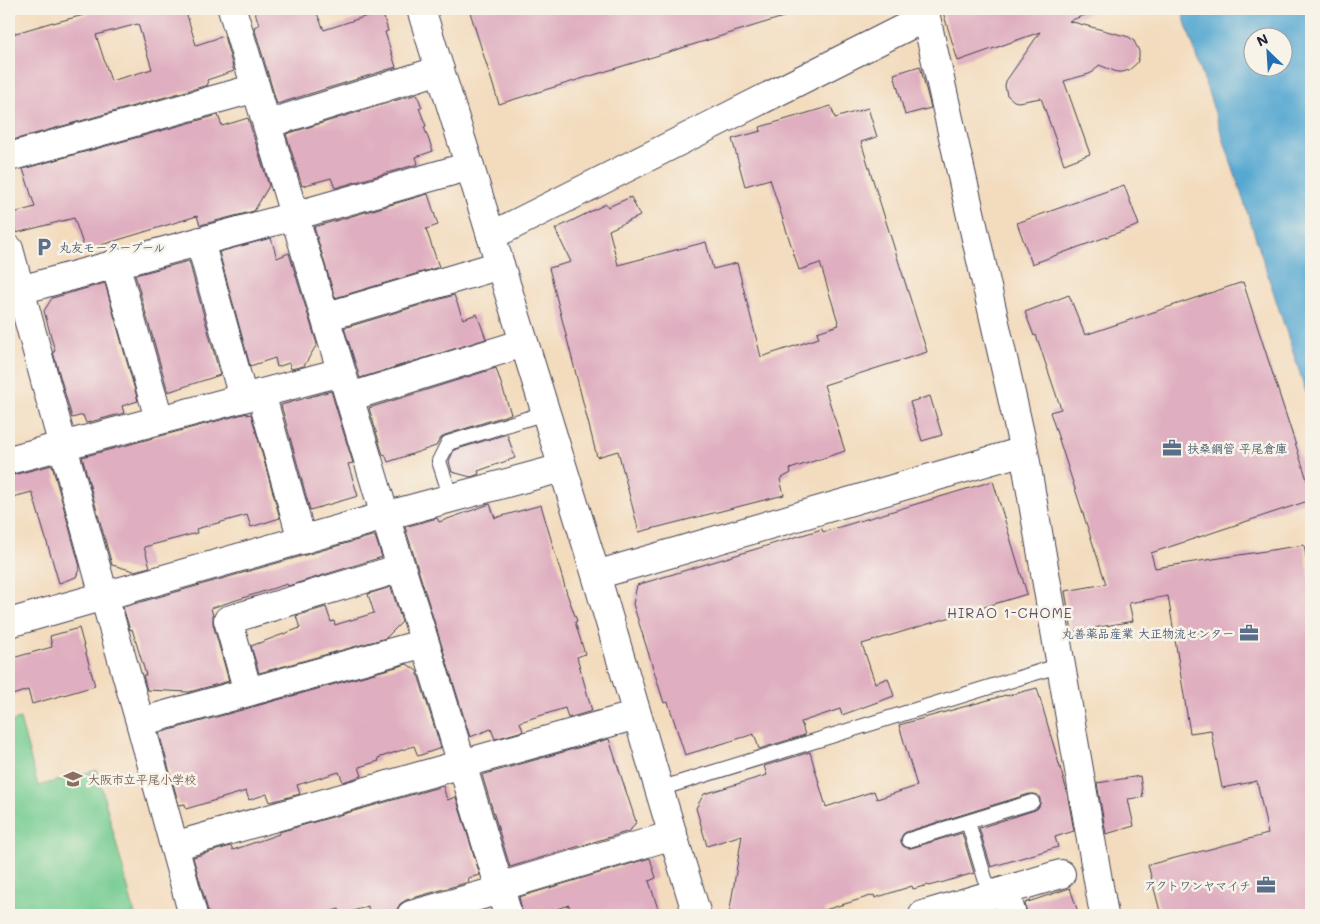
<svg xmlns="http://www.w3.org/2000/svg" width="1320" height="924" font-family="Mali,'Klee One',sans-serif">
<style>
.green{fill:#74cc91;stroke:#4b7766}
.water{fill:#57a8d1;stroke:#3c6586;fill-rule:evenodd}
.building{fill:#dfaec0;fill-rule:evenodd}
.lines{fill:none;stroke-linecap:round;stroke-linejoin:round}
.lane-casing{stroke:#413e4f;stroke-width:16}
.street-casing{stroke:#413e4f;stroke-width:30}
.secondary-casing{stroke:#413e4f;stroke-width:30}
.lane{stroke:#fff;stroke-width:14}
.street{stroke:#fff;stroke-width:28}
.secondary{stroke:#fff;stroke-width:28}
.labels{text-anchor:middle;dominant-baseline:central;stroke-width:5;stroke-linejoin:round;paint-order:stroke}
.service-label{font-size:12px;font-weight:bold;fill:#4e5e75;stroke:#f7f3e8;text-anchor:start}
.education-label{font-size:12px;font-weight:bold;fill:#785e54;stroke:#f7f3e8;text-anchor:start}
.neighbourhood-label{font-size:14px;letter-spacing:1px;fill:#64536a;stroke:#f7f3e8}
</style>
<rect width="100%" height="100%" fill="#f7f3e8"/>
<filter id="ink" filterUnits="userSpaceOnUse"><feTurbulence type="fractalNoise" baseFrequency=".02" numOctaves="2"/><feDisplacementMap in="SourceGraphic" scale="10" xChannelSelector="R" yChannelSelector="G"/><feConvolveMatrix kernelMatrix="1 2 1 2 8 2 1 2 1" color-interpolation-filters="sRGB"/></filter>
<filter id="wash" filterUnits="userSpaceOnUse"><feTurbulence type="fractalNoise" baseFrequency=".0096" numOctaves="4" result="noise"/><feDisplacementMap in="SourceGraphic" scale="20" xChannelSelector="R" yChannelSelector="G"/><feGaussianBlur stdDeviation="1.12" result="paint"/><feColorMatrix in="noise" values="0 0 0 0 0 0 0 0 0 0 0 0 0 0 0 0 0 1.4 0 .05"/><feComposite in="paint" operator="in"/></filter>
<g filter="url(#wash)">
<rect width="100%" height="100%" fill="#f3dcbe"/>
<path class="green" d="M20,719l18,67 59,-16 38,145h-126v-193z"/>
<path class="water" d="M1181,9h130v389l-5,-6zM1252,38h30v30h-30z"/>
<g id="blocks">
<path class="building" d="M107,9h78l11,36 28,-9 10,35 -27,9 1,5 -195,55 -4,-13v-92l44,-13v1zM138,24l14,45 -41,12 -15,-46z
M265,9h50l9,21 58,-19 6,20 -3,1 11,35 -119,37 -23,-77 5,-2 -4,-13z
M469,9h323l1,5 -294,90z
M942,9h153l1,2 -27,10 60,16 5,4 5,10v6l-2,6 -8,7 -6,2h-6l-18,-7 -6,7 -4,2 -25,7 26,73 -26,10 -23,-66 -23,4 -4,-1 -7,-6 -2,-9 1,-5 34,-49 -82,29z
M920,66l11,42 -26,7 -11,-41z
M417,94l5,14h-3l7,18 -2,1 9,24 -17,6 2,7 -83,24 -4,-10 -29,8 -16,-52z
M831,106l4,12 33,-10 9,29 -16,5 66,210 -103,33 21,66 -55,18 1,4 -11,6 4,16 -145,37 -21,-81 -21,6 -48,-189 22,-6 -16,-33 51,-25 2,3 23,-10 9,19 -31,14 9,35 88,-23 7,27 24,-6 24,94 58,-19 -2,-6 22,-7 -19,-62 -21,7 -29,-91 -25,7 -13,-47 29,-8 -1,-4z
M218,115l4,11 26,-8 21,68 -15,25 -54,14 -3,-9 -112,34 -11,-32 -58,15 -6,-19 25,-7 -12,-38z
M1124,185l15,40 -107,39 -15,-41z
M428,194l10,31 -12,4 13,38 -104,31 -21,-71z
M271,238l6,20 12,-5 28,91 -13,22 -13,3 -2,-6 -12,4 -2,-9 -25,8 -31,-114z
M189,261l31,114 -52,17 -33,-117z
M1243,282l68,210v8l-160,53 4,15 149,-23 7,40v324l-24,6h-126l-13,-50 120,-31 -11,-53 -35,7 -11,-58 -21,3 -22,-137 -39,7 4,18 -61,11 -7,-41 41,-7 -56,-172 11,-3 -25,-74 -2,1 -9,-24 44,-17 16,40z
M105,283l33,118 -16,5 2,7 -38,10 -3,-8 -11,3 -19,-66 2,-1 -11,-40 8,-13z
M454,295l9,24 14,-5 9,25 -126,39 -16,-50z
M496,368l15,46 -66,21 -5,4 -4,7 -48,16 -3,-8 -2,1 -14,-47z
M331,391l22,72 -5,1 10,32 -48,14 -29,-105z
M930,396l12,39 -20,6 -12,-39z
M247,413v2l4,-1 29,104 -29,9 -4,-12 -51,14 1,4 -53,14 6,20 -16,4 -22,-6 -30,-108z
M507,434l8,24 -37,13 1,3 -8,3 -19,-5 -3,-11 5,-11z
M52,465l28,102 -4,10 -17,6 -27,-91 -23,6v-23h4z
M993,481l34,113 -165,50 13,39 13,-5 6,18 -52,19 -2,-6 -39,13 4,13 -46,14 -4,-13h-1v-2l-69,21 -17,-53 -4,1 -31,-99 4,-19 185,-56 1,3z
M490,504l5,14 46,-13 26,89 10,27 -2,1 10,32 -8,3 15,54 -24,7 -3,-10 -45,14 3,9 -28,8 -4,-10 -21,8 -65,-210 32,-9 2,4z
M372,536h3l7,21 -94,29 -1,-2 -76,24 2,8v8l16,57 -40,11 -42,-2 -4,-15h3l-14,-46 -2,1 -7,-23z
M391,587l11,35 -16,16 -127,35 -8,-27 49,-18 -4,-12 30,-9 5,15 3,-1 1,4 39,-12 -6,-19z
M79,628l16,58 -63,18 -4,-14 -19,6v-37l43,-12 -2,-11z
M407,664l10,7 24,77 -23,8 -4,-10 -36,12 1,3 -20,6 3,9 -19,6 -4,-10 -42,13 3,9 -30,8 -3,-8 -18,6 -3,-9 -60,18 -1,-5 -6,1 -20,-72z
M1037,688l29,100 8,43 -19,6 3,10 -67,20 -12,-39 56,-18 3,-2 2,-4v-5l-2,-4 -4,-1h-5l-123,38 -3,2 -2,4v4l2,4 4,2h4l51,-15 12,40 -30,9 -16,4v-1l-15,4 -1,-3 -37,12 -1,-3 -49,15 2,5h-98l13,-80 -35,11 -11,-38 8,-14 63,-19 -3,-9 46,-14 16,55 48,-16 3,8 40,-13 -18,-61 107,-30v1z
M609,739l27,83 -6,9 -120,36 -28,-92z
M1140,776l3,21 -15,2 6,27 -28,8 -9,-51z
M443,786l4,14 9,-3 24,78 -12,3 1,4 -63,18 -6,4 -4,7v4h-27l-1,-9 -26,9 -3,-6 -19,6h-112v-4l-15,-54 38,-11 2,4 46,-16v-2z
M650,858l6,20 -7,3 11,34h-90l-1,-10 -32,10h-14l-4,-18z
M1070,888l9,27h-52l-2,-12z"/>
</g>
</g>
<g filter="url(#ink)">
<use href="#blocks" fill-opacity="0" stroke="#413e4f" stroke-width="1"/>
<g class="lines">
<g class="lane-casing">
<path id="lane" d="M451,498l-12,-37 9,-18 97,-30
M659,789l402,-124
M968,822l22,73
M909,840l123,-38"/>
</g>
<g class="street-casing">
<path id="street" d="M232,9l153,507 40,127 83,272
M267,124l173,-54
M9,157l247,-69
M491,236l435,-219 -3,-8
M200,241l43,157
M9,249l95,347 36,126 53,193
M115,263l44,156
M9,293l285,-77 176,-50
M325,317l175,-52
M261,393l41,147
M350,397l174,-54
M9,460l332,-88
M9,623l376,-107 177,-48
M248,692l-20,-72 173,-52
M140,722l285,-79
M1005,891l7,24
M411,915l89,-25 9,-6 164,-49"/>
</g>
<g class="secondary-casing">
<path id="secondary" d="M421,9l175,566 63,214 38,126
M926,17l98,434 80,464
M596,575l428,-124
M174,846l288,-82 175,-49
M923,915l138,-41"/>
</g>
<use href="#lane" class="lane"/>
<use href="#street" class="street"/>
<use href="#secondary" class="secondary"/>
</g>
</g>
<defs>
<g id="parking-bare" transform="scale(1.5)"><path d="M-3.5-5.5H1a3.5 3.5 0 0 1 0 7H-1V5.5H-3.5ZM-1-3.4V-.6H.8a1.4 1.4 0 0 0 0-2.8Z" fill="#5c6f8a" stroke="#f7f3e8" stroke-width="2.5" paint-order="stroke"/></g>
<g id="office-bare" transform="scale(1.5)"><path d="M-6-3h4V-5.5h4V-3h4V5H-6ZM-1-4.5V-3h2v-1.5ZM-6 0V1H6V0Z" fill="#5c6f8a" stroke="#f7f3e8" stroke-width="2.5" paint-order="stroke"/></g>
<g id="school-bare" transform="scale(1.5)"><path d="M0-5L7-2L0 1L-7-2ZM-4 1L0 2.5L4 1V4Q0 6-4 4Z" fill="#8d6e63" stroke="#f7f3e8" stroke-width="2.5" paint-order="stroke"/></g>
</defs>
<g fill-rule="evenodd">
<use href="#parking-bare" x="44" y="247"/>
<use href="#office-bare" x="1172" y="448"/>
<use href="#office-bare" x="1249" y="633"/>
<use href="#school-bare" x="73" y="779"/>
<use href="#office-bare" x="1266" y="885"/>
</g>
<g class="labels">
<g class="service-label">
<text x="59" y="247">丸友モータープール</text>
<text x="1187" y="448">扶桑鋼管 平尾倉庫</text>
<text x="1234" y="633" text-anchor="end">丸善薬品産業 大正物流センター</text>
<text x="1251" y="885" text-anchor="end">アクトワンヤマイチ</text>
</g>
<g class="education-label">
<text x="88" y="779">大阪市立平尾小学校</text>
</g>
<g class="neighbourhood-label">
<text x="1010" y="612">HIRAO 1-CHOME</text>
</g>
</g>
<rect width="1320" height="924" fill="none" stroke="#f7f3e8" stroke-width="30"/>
<g transform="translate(1268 52) rotate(335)"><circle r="24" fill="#f7f3e8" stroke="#a29fa3"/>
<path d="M0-4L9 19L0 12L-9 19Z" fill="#1f6fb2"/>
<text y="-8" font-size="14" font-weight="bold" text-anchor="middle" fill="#22223b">N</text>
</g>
</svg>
